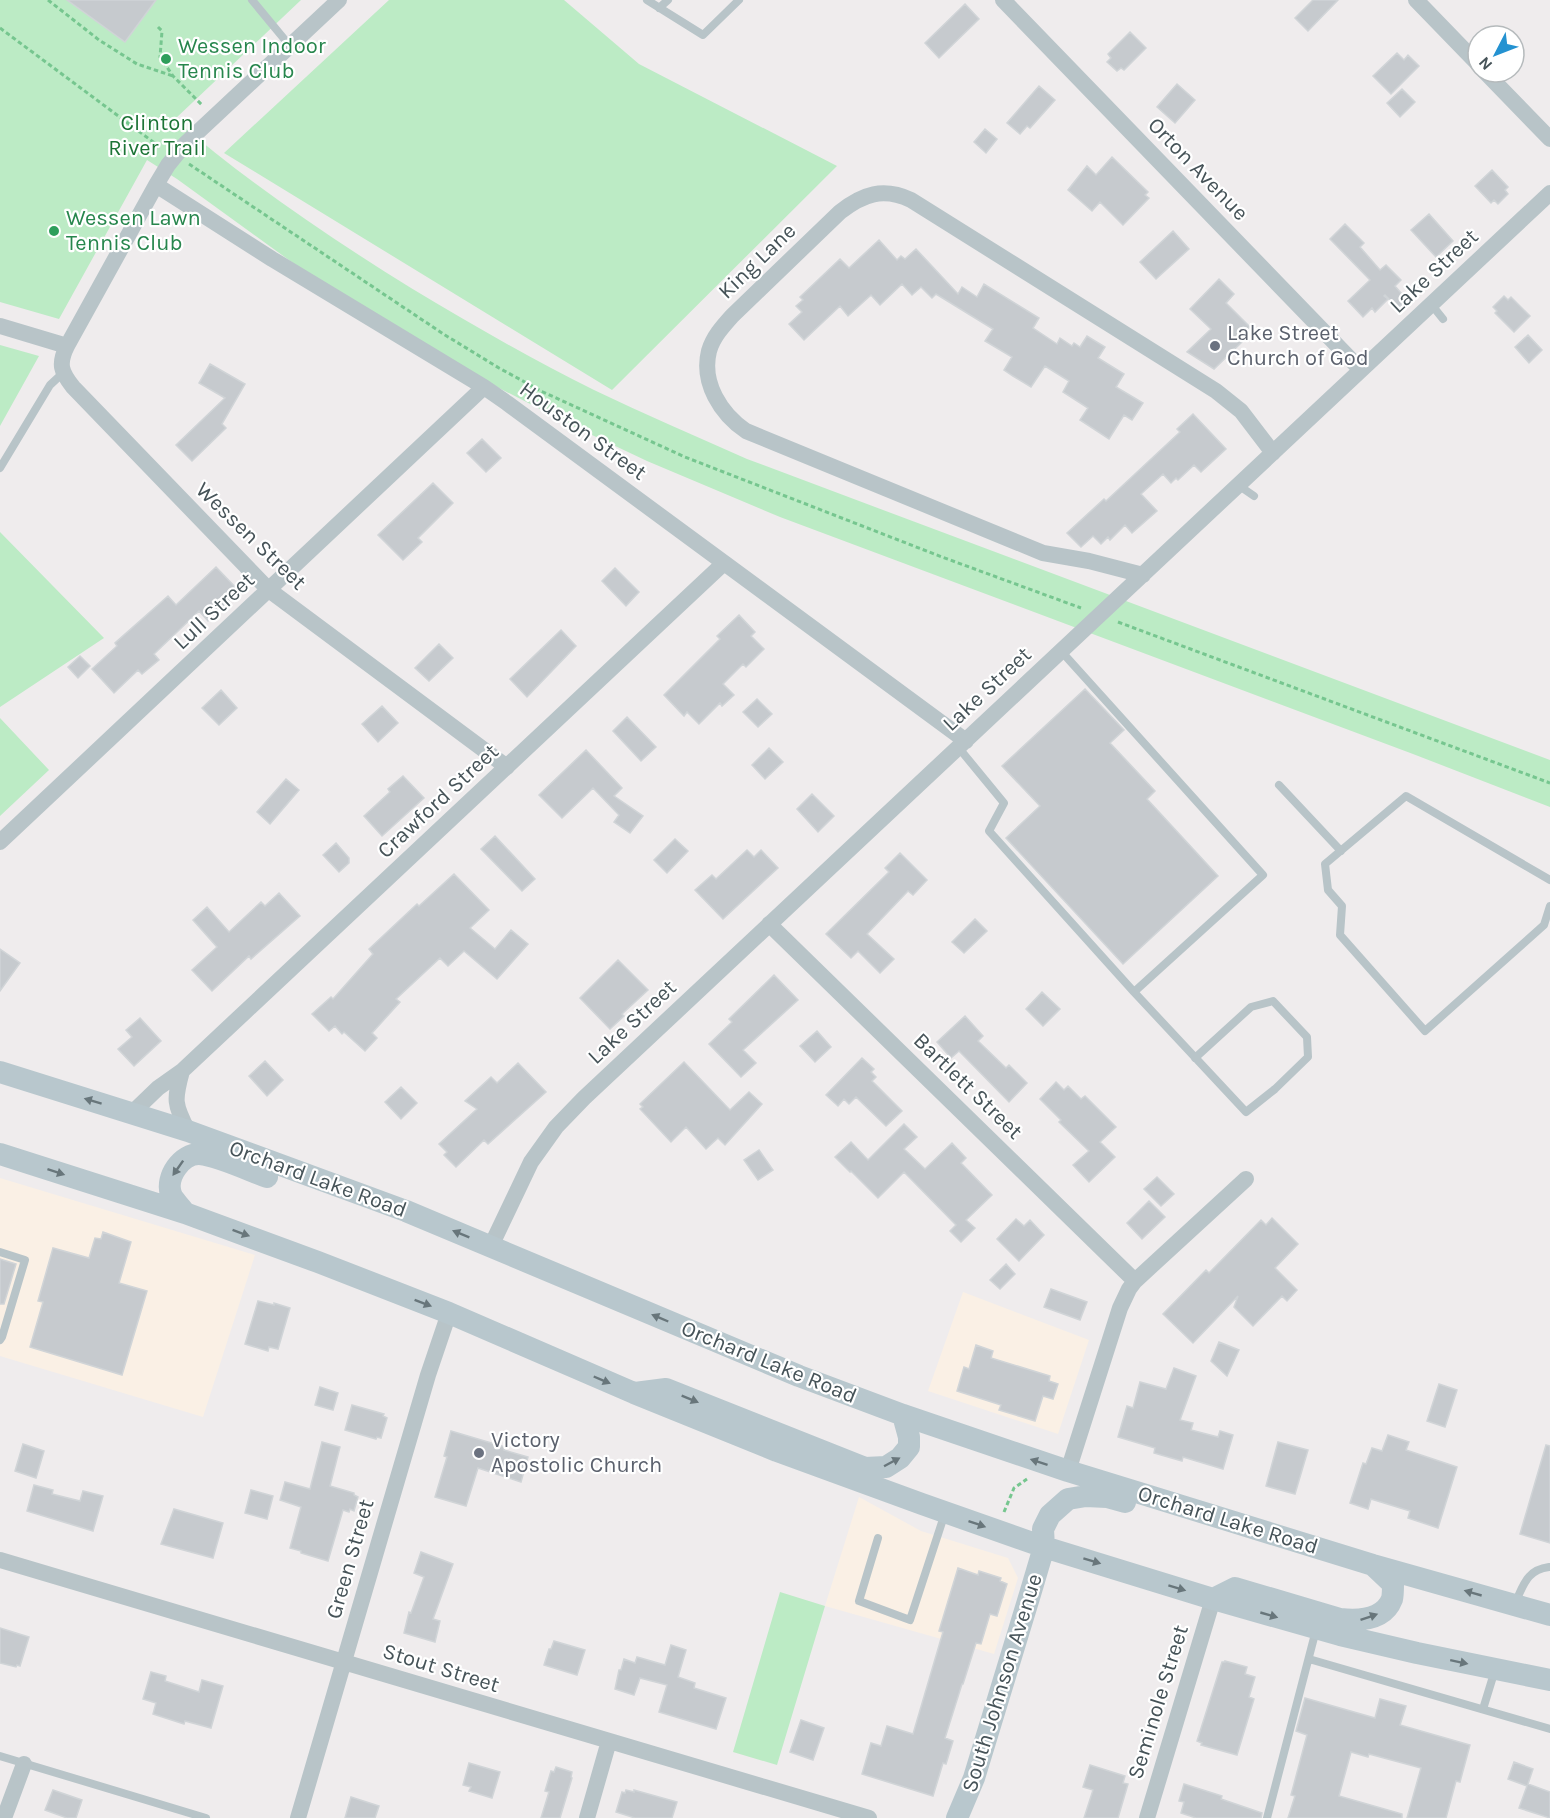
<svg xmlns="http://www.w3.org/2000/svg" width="1550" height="1818" font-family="Karla,sans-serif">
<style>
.commercial{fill:#faf0e5}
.green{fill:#bcebc5}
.building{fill:#c6cace;stroke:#d0d4d7;stroke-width:1.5}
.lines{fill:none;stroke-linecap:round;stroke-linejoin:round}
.path{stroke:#76c68f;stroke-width:3;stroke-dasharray:4.5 3;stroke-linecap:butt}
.lane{stroke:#b8c4c8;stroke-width:8}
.street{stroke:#b8c4c8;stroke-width:16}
.secondary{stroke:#b8c7cd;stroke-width:22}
.oneway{fill:#68767b}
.leisure-dot{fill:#2e9e5b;stroke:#fff;stroke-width:2}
.worship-dot{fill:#6b7280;stroke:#fff;stroke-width:2}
.labels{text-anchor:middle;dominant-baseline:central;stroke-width:4.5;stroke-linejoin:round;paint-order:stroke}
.leisure-label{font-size:22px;fill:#27864d;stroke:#fff;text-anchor:start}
.park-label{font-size:22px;fill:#1c7436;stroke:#fff}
.street-label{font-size:22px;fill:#465358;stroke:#fff}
.worship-label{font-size:22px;fill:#5b616d;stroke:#fff;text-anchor:start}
</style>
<rect width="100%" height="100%" fill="#efeced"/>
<path class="commercial" d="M0,1178l255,77 -52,162 -203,-61z
M963,1292l126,48 -31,94 -130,-43z
M859,1497l62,34 87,27 10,20 -24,76 -169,-48z"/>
<path class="green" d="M0,0h301l-126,119c73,64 154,118 236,169 60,36 120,71 183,102 50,24 102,46 153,69l803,301v47l-137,-53 -633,-237 -133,-56 -74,-35 -74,-38 -188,-112 -134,-97 -30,-19 -88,159 -59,-17z
M389,0h175l75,64 198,102 -225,224 -388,-237z
M0,345l39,11 -39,70z
M0,532l104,106 -104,69z
M0,718l49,52 -49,46z
M780,1592l45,14 -48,159 -44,-13z"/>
<path class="building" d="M67,0h89l-31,42z
M1313,0h25l-30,31 -13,-13z
M965,4l14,15 -40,39 -14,-15z
M1130,32l16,16 -22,22 -3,-2 -4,3 -10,-9 4,-4 -3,-4z
M1397,53l7,7 4,-5 11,11 -28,28 -18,-18z
M1177,84l18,16 -20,23 -18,-16z
M1039,86l16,14 -25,28 -3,-2 -7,8 -13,-11z
M1402,89l13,13 -15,15 -13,-14z
M985,129l12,10 -11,14 -12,-11z
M1112,157l36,35 -3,3 4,3 -26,27 -23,-23 -8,9 -24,-21 19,-24 9,9z
M1492,170l16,17 -3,3 3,4 -10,10 -4,-4 -3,3 -16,-17z
M1429,214l24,27 -17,16 -25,-27z
M1345,224l19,19 -4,4 20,23 6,-5 15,15 -6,6 12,14 -9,8 -13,-13 -1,1 4,3 -13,13 -3,-4 -9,9 -15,-16 22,-21 -40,-41z
M1173,231l16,18 -33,30 -16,-17z
M879,240l18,20 4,-4 4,3 11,-10 42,45 4,-7 15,10 7,-13 55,34 -6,10 24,16 3,-6 12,8 2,-3 6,4 7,-11 18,11 -7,11 26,16 -8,13 27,16 -11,17 -8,-5 -15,24 -29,-19 8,-12 -25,-16 6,-11 -24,-15 -14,21 -18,-11 -9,-6 8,-13 -27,-16 8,-12 -57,-35 -4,4 -11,-11 -9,8 -10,-11 -22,21 -9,-10 -23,21 -8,-10 -36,34 -15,-16 13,-12 -6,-6 7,-6 -3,-3 40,-38 9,9z
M1219,279l15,15 -8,9 24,24 -11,10 4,4 -29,28 -27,-17 24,-23 -21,-20z
M1504,296l4,4 3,-3 19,19 -16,16 -19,-19 2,-2 -4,-4z
M1528,335l14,15 -13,13 -14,-16z
M210,364l35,20 -23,40 4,4 -34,33 -16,-16 49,-47 -26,-15z
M1193,414l33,35 -25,23 -7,-7 -16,15 -2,-2 -5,5 -8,-9 -22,20 16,17 -25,22 -7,-8 -15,15 -2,-3 -7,7 -8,-8 -12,11 -14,-14 37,-34 2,2 74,-69 -3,-3z
M482,439l19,19 -15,14 -19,-19z
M433,483l20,20 -35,35 4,4 -19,18 -25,-25z
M216,567l23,24 -31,30 -9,-10 -45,43 5,6 -17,14 -4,-4 -24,23 -22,-24 25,-23 -2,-3 53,-47 8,9z
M615,568l24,24 -13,14 -24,-25z
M739,615l16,17 -4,4 13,13 -18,18 -3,-3 -20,20 11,11 -12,11 -2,-3 -21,21 -12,-12 -3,4 -20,-21 56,-56 -3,-3z
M561,630l15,16 -49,51 -17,-18z
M439,644l14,14 -24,23 -14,-13z
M80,656l10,10 -12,12 -10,-11z
M1085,689l39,41 -14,13 45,48 -8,8 71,77 -95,88 -117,-126 34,-32 -38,-40z
M221,690l16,18 -18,17 -17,-17z
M757,699l15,15 -14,13 -15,-15z
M382,706l16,17 -20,19 -16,-18z
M627,717l29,30 -15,14 -28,-30z
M769,748l14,14 -18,17 -13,-14z
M586,750l36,38 -8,8 29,20 -13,17 -16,-11 5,-7 -26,-27 -31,30 -23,-23z
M403,776l21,22 -42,38 -18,-20 26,-24 -2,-3z
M286,779l13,11 -29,34 -13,-12z
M812,794l22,22 -16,16 -21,-23z
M495,836l40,43 -13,12 -41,-42z
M675,839l13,12 -21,22 -13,-13z
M336,843l13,15v5l-10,9 -16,-17z
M747,850l7,7 7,-7 17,18 -55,51 -28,-29 17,-15 4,4z
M900,853l27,27 -14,15 -5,-4 -41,43 27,25 -14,14 -22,-22 -7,7 -25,-24 63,-62 -4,-4z
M454,874l35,36 -19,18 25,21 16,-19 17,14 -31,35 -33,-28 -16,15 -8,-8 -44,41 4,3 -28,31 5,5 -12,13 -21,-19 -2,2 -7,-8 -6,5 -17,-17 19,-17 2,2 40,-45 -4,-5 48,-45 2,2z
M279,893l21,23 -49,43 -2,-3 -37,35 -20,-21 25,-23 -24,-27 14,-13 22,25 32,-30 4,4z
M975,919l12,12 -23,22 -12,-11z
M0,949l20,14 -20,28z
M618,960l30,30 -26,24 2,2 -14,13 -30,-31z
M774,975l24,25 -55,50 13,13 -15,14 -32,-33 23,-22 -3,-3z
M1042,992l18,17 -17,17 -17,-17z
M965,1016l18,20 -5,5 28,27 3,-3 18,18 -18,19 -50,-51 -8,7 -14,-16z
M140,1018l21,23 -27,25 -16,-17 14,-12 -6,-7z
M817,1031l14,16 -16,15 -15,-16z
M862,1058l12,11 -3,3 5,5 -4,4 30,30 -16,15 -30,-29 -7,7 -5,-5 -6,7 -12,-11z
M265,1061l18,19 -16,16 -18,-20z
M684,1062l46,48 19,-18 13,12 -37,41 -7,-7 -12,11 -20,-22 -15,15 -31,-33 3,-2 -3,-3z
M518,1063l28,29 -58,52 -4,-4 -28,27 -12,-12 3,-3 -8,-8 38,-35 -12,-8 26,-24 6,6z
M1056,1082l8,8 4,-4 13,13 4,-3 31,31 -16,15 15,15 -26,25 -16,-17 16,-14 -30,-29 2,-2 -21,-21z
M401,1087l16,16 -16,16 -16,-17z
M904,1124l13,13 -13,12 21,20 27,-26 14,15 -5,5 31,32 -26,25 9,8 -14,14 -11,-11 6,-6 -52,-53 -26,26 -27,-27 -1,1 -15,-15 16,-15 17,18z
M759,1150l14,20 -15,10 -14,-20z
M1157,1177l17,17 -13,12 -17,-17z
M1149,1201l16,16 -23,22 -15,-16z
M1272,1218l26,26 -23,24 22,22 -10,11 -5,-5 -29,30 -19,-19 4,-11 -45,47 -30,-29 43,-44 3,3 52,-53 5,5z
M1016,1219l8,7 6,-6 14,15 -25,26 -22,-22z
M103,1232l28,10 -12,41 28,8 -25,84 -92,-28 13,-45 -5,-1 15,-53 36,10 6,-20 6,1z
M0,1259l16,5 -12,40h-4z
M1006,1264l9,10 -15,15 -10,-9z
M1051,1289l36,13 -7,18 -36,-13z
M258,1301l16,4v-2l16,5 -12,41 -9,-2 -1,4 -23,-7z
M1219,1342l20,8 -12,26 -16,-15z
M976,1345l17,6 -2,7 59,18 -1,5 9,3 -5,15 -10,-3 -8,25 -36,-11 2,-5 -44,-14 7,-24 5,2z
M1174,1368l22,8 -16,44 13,3 -2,7 27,7 2,-6 13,4 -10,34 -40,-12 -1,4 -28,-8 1,-5 -37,-11 9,-31 6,2 7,-26 26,7z
M1439,1384l18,6 -12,37 -18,-6z
M320,1387l18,6 -5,17 -18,-5z
M352,1405l32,9 -1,2 4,2 -6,20 -4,-1 -1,2 -31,-9z
M451,1431l54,16 -1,3 24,7 -7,25 -43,-14 -12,38 -31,-9 12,-40 -3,-1z
M1388,1435l21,7 -3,8 51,17 -19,61 -30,-10 2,-7 -39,-12 -3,10 -18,-6 13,-40 3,1 6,-16 10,3z
M322,1442l18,5 -10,39 24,7v2l4,2 -4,14 -4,-2 -1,3 -6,-2 -15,51 -27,-8v-2l-11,-3 11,-41 -21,-7 5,-18 25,7z
M1278,1442l30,8 -13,44 -29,-8z
M23,1444l21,7 -8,27 -21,-7z
M1546,1445l4,1v97l-30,-9z
M34,1485l19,5 -1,4 28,7 3,-10 20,5 -10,35 -66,-20z
M251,1490l22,6 -6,23 -22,-6z
M174,1509l49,14 -10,35 -52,-14z
M421,1552l32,12 -20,55 7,2 -5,21 -31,-9 5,-21 2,1 13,-36 -10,-4z
M958,1568l20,7 1,-4 22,7 -1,3 7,3 -10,32 -7,-2 -9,30 -5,-1 -13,41h-1l-17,54 8,3 -7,23 -3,-1 -10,33 -71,-22 9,-31 10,3 6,-20 26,8 30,-102 -4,-1z
M0,1628l29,9 -9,29 -3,-1 -1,2 -16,-4z
M554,1641l31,9 -8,25 -33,-10 5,-16h2z
M671,1645l15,5 -8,27 17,6 -1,5 32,10 -10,31 -57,-17 8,-27 -27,-7 -6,17 -19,-6 4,-19h2l3,-11 11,4 2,-6 28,8z
M1225,1661l22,6 -2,7 10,3 -6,20 5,2 -17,56 -36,-10 1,-2 -5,-2 25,-79h3z
M151,1672l15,4 -1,5 34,11 3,-12 21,6 -12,42 -26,-7 -1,3 -31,-10 3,-11 -13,-4z
M1305,1698l70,20 5,-19 26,7 -6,19 70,20 -10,37 -4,-1 -10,37h-39l14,-50 -52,-14 -1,3 -17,-5 -12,44 63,18v4h-114l7,-22 -4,-1 16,-60 -11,-4z
M801,1720l23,8 -11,32 -23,-8z
M1514,1762l19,7 -5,15 22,8v26l-31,-10 8,-22 -19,-7z
M469,1763l31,9 -8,26 -23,-7 2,-4 -8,-2z
M1090,1765l35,11 -2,7 5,1 -10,34h-34l9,-28 -10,-3z
M556,1767l16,5 -1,5 1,1 -12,40h-19l8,-26 -4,-1 6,-20 3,1z
M1184,1784l38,12 -1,3 41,14 -1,5h-65l-15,-5 3,-11 -5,-1z
M53,1790l29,10 -6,18h-9l-22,-8z
M626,1790l8,2v-2l43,12 -5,16h-37l-19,-6 6,-20 3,1z
M351,1797l28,9 -4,12h-30z"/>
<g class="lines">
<path class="path" d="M48,0l51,40 38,24 36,12
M158,27l4,4 -2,26 13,19 29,29
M0,28l160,119
M189,164l256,171 54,33 44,24 142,65 257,100 139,51
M1118,622l432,161
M1004,1512l10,-24 13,-9"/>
<path class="lane" d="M252,0l38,46
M647,0l56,35 36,-35
M659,8l9,-8
M1431,304l12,15
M0,468l50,-83 13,-12
M1238,485l16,11
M958,747l46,56 -15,28 145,161 129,-117 -202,-224
M1279,785l62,66
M1550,880l-144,-84 -81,68 3,26 14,16 -2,29 85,96 119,-106 6,-19
M1134,992l112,120 29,-23 33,-32 -1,-20 -34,-36 -22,6 -56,51
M0,1252l25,8 -23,77 -2,3
M878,1538l-19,63 51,19 35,-107
M1515,1603c9,-19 12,-33 34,-36
M1309,1659l241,70
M1483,1709l12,-39
M0,1756l206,62
M1267,1818l49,-188"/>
<path class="street" d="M1003,0l358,370
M1416,0l62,64
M1485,72l65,67
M156,185l116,74 212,128 23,16 459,338
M0,326l67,20c-9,18 -6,26 6,41l196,203 238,177
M67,346l89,-161 12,-20 17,-21 154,-144
M1143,575l-54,-14 -46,-8 -297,-122c-25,-17 -45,-48 -37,-80 4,-14 14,-25 23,-35l108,-104c23,-18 43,-25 71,-12l305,191 25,20 32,42
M0,842l484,-455
M769,924l366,357
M182,1071c-8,29 -8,33 6,60
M132,1113l26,-25 24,-17 542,-508
M491,1246l40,-84 25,-35 28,-29 966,-905
M1068,1471l52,-163 9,-19 6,-8 111,-102
M0,1560l869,258
M4,1818l20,-54
M298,1818l130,-443 21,-62
M587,1818l22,-77
M1147,1818l66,-219"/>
<path class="secondary" d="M0,1072l188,59 218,80 393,165 104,39 165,56 305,94 177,50
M0,1154l185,59 133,49 131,51 185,80 143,58 145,53 122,43 169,52 127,36 77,18 133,27
M185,1213c-4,-6 -12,-13 -14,-19 -6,-17 11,-41 29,-40 19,2 48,16 67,23
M635,1393l31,-4 199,79 21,-1 14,-9 9,-11v-10l-6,-22
M1213,1599l22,-11 105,31c19,2 44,1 52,-20 1,-4 1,-11 1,-15l-19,-18
M957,1818l17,-40 57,-187 13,-44 -1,-18 7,-14 18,-16 18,-3 21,1 18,5"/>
</g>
<defs><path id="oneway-solid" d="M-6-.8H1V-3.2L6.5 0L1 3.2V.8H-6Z" transform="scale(1.5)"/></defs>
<g class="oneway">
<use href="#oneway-solid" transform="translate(93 1101) rotate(-163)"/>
<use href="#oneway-solid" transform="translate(178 1168) rotate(125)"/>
<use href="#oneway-solid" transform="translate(56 1172) rotate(18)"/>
<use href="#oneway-solid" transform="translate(241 1233) rotate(20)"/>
<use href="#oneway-solid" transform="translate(461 1234) rotate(-158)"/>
<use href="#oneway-solid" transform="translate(423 1303) rotate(21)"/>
<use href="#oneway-solid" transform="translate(660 1318) rotate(-157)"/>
<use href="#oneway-solid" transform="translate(602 1380) rotate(23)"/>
<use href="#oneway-solid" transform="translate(690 1399) rotate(22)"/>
<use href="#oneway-solid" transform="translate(892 1462) rotate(-28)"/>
<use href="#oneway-solid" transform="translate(1039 1462) rotate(-162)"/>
<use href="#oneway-solid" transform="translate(977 1524) rotate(19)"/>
<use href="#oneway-solid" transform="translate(1092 1561) rotate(17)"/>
<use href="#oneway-solid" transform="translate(1177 1588) rotate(17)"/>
<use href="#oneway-solid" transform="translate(1473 1593) rotate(-164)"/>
<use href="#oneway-solid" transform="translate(1269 1615) rotate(16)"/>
<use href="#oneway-solid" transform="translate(1369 1617) rotate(-19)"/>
<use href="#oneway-solid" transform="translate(1459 1662) rotate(12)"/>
</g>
<g class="leisure-dot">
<circle cx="166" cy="59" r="6"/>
<circle cx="54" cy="231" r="6"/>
</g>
<g class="worship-dot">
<circle cx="1215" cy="346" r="6"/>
<circle cx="479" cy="1453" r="6"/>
</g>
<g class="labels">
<g class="leisure-label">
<text x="178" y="46">Wessen Indoor<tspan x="178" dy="25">Tennis Club</tspan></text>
<text x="66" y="218">Wessen Lawn<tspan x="66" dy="25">Tennis Club</tspan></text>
</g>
<g class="park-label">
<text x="157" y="123">Clinton<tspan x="157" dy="25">River Trail</tspan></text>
</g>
<g class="street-label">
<text transform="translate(1198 169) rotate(46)">Orton Avenue</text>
<text transform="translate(757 261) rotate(-44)">King Lane</text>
<text transform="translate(1434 271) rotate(-43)">Lake Street</text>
<text transform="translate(583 431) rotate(36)">Houston Street</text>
<text transform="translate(251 536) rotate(44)">Wessen Street</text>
<text transform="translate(214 611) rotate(-43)">Lull Street</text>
<text transform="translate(987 689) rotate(-43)">Lake Street</text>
<text transform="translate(438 801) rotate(-43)">Crawford Street</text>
<text transform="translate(632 1022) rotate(-43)">Lake Street</text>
<text transform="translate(968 1086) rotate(44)">Bartlett Street</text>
<text transform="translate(318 1179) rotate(20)">Orchard Lake Road</text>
<text transform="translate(769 1362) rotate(22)">Orchard Lake Road</text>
<text transform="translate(1228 1520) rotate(17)">Orchard Lake Road</text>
<text transform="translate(350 1559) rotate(-74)">Green Street</text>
<text transform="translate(441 1668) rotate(17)">Stout Street</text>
<text transform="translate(1002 1683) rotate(-73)">South Johnson Avenue</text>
<text transform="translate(1158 1702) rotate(-73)">Seminole Street</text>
</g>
<g class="worship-label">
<text x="1227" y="333">Lake Street<tspan x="1227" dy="25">Church of God</tspan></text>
<text x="491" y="1440">Victory<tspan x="491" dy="25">Apostolic Church</tspan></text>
</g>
</g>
<g transform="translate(1496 54) rotate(228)"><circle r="28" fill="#ffffff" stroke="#b5babc" stroke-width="1.5"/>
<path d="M0-4.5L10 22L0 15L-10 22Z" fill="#2492d1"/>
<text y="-9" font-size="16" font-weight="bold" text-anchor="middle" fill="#465358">N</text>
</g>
</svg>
